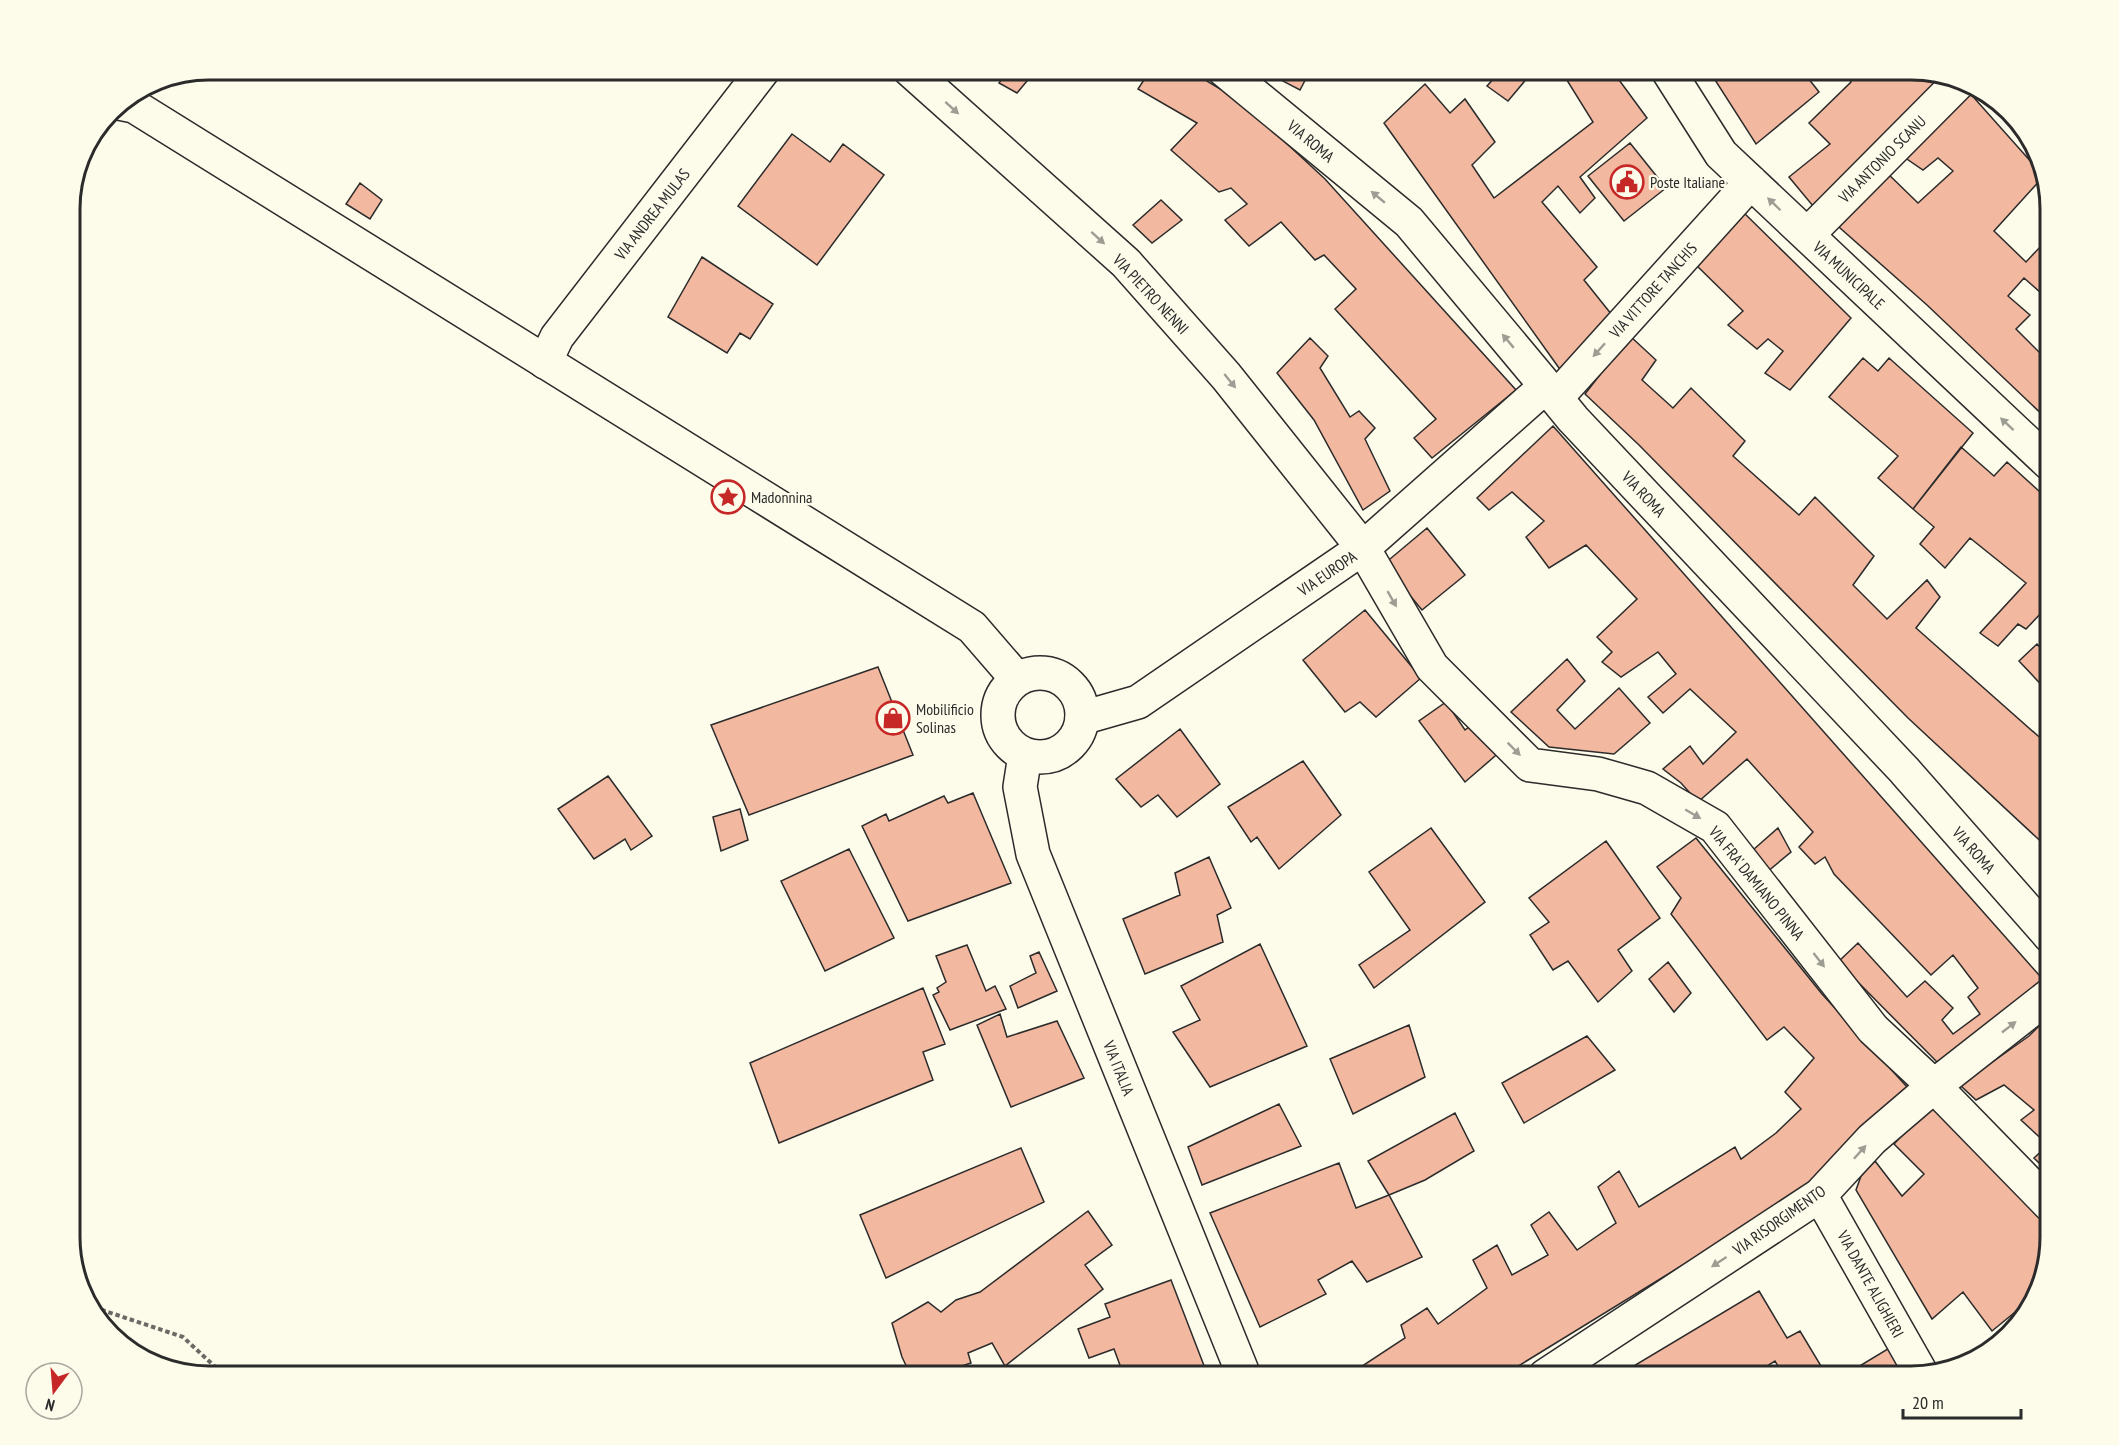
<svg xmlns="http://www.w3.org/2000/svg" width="2119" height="1445" font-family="'PT Sans Narrow',sans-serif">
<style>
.building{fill:#f2b8a0;stroke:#2b2b2b;stroke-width:1.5}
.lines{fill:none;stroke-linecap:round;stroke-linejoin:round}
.minor-casing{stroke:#2b2b2b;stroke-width:36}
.tertiary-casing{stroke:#2b2b2b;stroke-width:36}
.secondary-casing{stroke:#2b2b2b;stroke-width:36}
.path{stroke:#6a6964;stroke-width:4;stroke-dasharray:4.5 3;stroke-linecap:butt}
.minor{stroke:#fdfbea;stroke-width:33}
.tertiary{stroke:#fdfbea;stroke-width:33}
.secondary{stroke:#fdfbea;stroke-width:33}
.oneway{fill:#9e9d94}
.labels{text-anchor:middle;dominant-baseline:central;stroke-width:4.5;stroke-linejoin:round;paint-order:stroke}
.street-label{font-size:16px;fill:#2b2b2b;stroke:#fdfbea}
.poi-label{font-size:16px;fill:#2b2b2b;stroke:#fdfbea;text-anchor:start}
.rim{fill:none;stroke:#2b2b2b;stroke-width:3}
</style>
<rect width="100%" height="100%" fill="#fdfbea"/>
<path class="building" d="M1009,69h28l-20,24 -18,-10z
M1151,69h36l55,33 83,77 191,211 -84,68 -18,-20 22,-19 -101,-110 21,-20 -32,-34 -9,5 -34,-38 -32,24 -24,-26 22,-16 -16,-16 -12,4 -48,-42 26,-27 -59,-34z
M1260,69h51l-11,21z
M1487,69h46l1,1 -26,31 -21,-15 9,-10z
M1560,69h51l36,49 -67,59 15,21 -15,15 -22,-27 -16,16 55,65 -13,13 32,40 -52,55 -180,-252 41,-39 25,29 15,-14 30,43 -23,23 22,33 99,-76z
M1708,69h55l5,8 10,-8h23l18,23 -63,52z
M1844,69h67l33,10 -131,127 -24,-29 41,-33 -21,-21 42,-41z
M1968,91l74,83 1,3 -49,54 32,31 14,-15 10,11v43l-26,-23 -16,18 22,19 -14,14 34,34v59l-123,-117 -96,-85 51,-52 36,35 35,-32 -15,-13 -15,12 -22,-15z
M792,134l38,28 13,-18 41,31 -67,90 -79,-59z
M1630,143l36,45 -42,33 -36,-45z
M360,183l22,17 -12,19 -24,-15z
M1161,200l21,20 -30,23 -19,-18z
M1741,210l110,108 -61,72 -25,-17 18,-22 -15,-12 -11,10 -29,-24 15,-14 -51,-50z
M702,257l71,47 -23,35 -10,-6 -13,20 -59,-36z
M1630,336l26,24 -14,20 31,28 18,-20 54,53 -12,15 66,59 16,-18 59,59 -21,29 34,34 40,-39 13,17 -24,31 130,115 4,-4v111l-142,-132 -269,-273 -54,-51z
M1310,338l18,18 -8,12 30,49 9,-6 16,17 -10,11 25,52 -27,19 -49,-90 -37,-47z
M1863,358l15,13 11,-13 84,75 -60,76 -35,-31 20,-22 -69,-59z
M1553,426l494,558 -106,82 -103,-104 20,-19 49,54 18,-16 28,27 -11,12 11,14 27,-20 -12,-17 10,-9 -25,-33 -22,20 -97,-101 -9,-17 -10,7 -16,-17 14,-15 -66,-73 -49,43 -17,-19 -18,-14 27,-23 13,18 33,-32 -46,-43 -27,24 -15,-16 28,-23 -18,-22 -37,25 -19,-15 10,-10 -15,-15 40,-38 -51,-54 -37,23 -23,-31 18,-16 -32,-29 -23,18 -12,-12z
M1961,447l33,29 13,-14 43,39v109l-4,-2 -20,21 -8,-5 -20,22 -18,-13 46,-50 -56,-45 -25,30 -25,-24 14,-17 -21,-18z
M1427,528l38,47 -43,35 -38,-46z
M1365,610l56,68 -45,39 -16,-15 -15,10 -42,-52z
M2037,644l13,14v36l-31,-33z
M1567,659l18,22 -28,29 18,19 44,-41 31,35 -36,31 -65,-7 -38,-35z
M878,667l35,88 -164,60 -38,-90z
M1446,702l19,28 14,-11 23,31 -37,32 -46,-61z
M1180,729l40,55 -43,33 -19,-22 -17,12 -25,-28z
M1303,761l38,54 -62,54 -22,-32 -6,5 -23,-35z
M608,776l44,60 -21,14 -6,-11 -31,20 -36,-50z
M973,793l38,90 -103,38 -46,-95 24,-12 3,7 55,-25 4,7z
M740,809l8,31 -27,11 -8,-34z
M1431,828l54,74 -111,86 -15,-23 51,-35 -41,-58z
M1778,828l13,24 -30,25 -16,-20z
M1696,838l126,156 86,94 -103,102 -303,186h-155l58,-38 -4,-13 26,-17 11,16 49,-36 -14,-28 24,-15 15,30 36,-20 -17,-30 18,-13 28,38 39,-27 -18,-36 21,-16 20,36 96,-60 6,12 35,-26 25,-24 -16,-17 29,-34 -30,-31 -17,13 -96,-126 10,-16 -24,-31z
M1606,841l54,77 -42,32 14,21 -34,31 -30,-41 -15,9 -23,-35 19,-13 -20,-24z
M849,849l45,89 -69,33 -44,-90z
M1209,857l22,51 -14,7 6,27 -78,32 -22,-55 57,-24 -5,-22z
M1260,944l47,102 -97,41 -37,-55 27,-12 -19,-34z
M967,945l19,46 9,-5 11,23 -56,21 -17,-35 6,-3 -2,-4 9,-6 -10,-26z
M1039,952l18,39 -39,17 -8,-22 26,-13 -6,-17z
M1668,962l23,31 -17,19 -25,-33z
M923,988l22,56 -22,8 10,28 -154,63 -29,-80z
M1000,1014l7,23 50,-16 27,57 -73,29 -34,-82z
M2050,1015v159l-16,-16 14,-13 -27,-25 13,-10 -30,-25 -28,15 -16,-15 69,-49z
M1409,1025l16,52 -72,37 -23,-55z
M1587,1036l28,34 -91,53 -22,-40z
M1279,1104l22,42 -99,39 -14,-38z
M1930,1106l120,110v21l-19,62 -39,32 -29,-39 -31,27 -76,-129 5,-14 14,-15 27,35 22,-22 -30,-30z
M1455,1113l19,38 -49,29 -36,15 -21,-34z
M1021,1148l23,54 -158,76 -26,-63z
M1339,1163l17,45 33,-13 33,62 -55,25 -15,-21 -34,19 8,14 -66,33 -50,-114z
M1088,1211l24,34 -27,20 18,24 -98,77 -13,-23 -24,10 3,10 -40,13h-20l-9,-19 -10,-34 36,-21 13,10 15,-12 24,-8z
M1171,1280l37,96h-84l-10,-27 -25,9 -11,-29 32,-12 -5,-13z
M1759,1291l28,47 13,-7 27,45h-43l-9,-15 -24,15h-134z
M1891,1347l18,29h-66z"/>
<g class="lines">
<g class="minor-casing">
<path id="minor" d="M909,69l217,194 100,113 137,172 69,119 98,98 68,9 49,14 68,39 158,202 61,57 116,119
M1223,69l186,153 137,164
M1667,69l54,85 329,310
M1807,235l151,-152
M545,362l12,-25 207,-268
M1556,398l195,-216
M1820,1195l101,178
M1545,1376l275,-181 52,-56 62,-53 116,-91"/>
</g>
<g class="tertiary-casing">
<path id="tertiary" d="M1082,718l56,-16 225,-154 183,-162 27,33 331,351 146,166"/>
</g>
<g class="secondary-casing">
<path id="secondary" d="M119,103l15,3 838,521 45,52
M998 715a42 42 0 1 1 84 0a42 42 0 1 1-84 0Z
M1025,755l-5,32 13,67 211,522"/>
</g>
<path class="path" d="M87,1305l96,32 42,39"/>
<use href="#minor" class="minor"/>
<use href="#tertiary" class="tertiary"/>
<use href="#secondary" class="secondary"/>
</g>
<defs><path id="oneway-solid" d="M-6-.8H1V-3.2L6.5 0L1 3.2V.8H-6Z" transform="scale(1.5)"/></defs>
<g class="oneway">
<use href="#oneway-solid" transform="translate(952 108) rotate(42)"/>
<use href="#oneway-solid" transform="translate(1378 197) rotate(-140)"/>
<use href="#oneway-solid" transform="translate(1774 204) rotate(-136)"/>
<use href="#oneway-solid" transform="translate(1098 238) rotate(42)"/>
<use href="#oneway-solid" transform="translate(1508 341) rotate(-130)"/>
<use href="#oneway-solid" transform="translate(1599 350) rotate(132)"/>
<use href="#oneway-solid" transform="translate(1230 381) rotate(51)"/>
<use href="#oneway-solid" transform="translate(2007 424) rotate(-137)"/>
<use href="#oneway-solid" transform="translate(1392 599) rotate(60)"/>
<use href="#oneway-solid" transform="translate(1514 749) rotate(45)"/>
<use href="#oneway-solid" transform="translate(1693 814) rotate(30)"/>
<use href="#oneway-solid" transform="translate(1819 960) rotate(52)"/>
<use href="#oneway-solid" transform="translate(2009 1027) rotate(-38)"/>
<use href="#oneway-solid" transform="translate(1860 1152) rotate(-48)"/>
<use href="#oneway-solid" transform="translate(1719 1262) rotate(147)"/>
</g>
<defs>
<g id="civic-ring" transform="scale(1.725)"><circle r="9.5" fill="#fdfbea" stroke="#c62828" stroke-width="1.5"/><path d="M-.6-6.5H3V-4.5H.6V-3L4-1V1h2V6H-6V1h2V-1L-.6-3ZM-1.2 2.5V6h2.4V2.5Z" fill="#c62828"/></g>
<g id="sight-ring" transform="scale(1.725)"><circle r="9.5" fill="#fdfbea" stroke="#c62828" stroke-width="1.5"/><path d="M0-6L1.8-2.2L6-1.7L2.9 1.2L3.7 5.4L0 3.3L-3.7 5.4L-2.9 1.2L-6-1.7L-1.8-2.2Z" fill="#c62828"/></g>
<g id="shop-ring" transform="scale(1.725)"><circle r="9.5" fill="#fdfbea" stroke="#c62828" stroke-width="1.5"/><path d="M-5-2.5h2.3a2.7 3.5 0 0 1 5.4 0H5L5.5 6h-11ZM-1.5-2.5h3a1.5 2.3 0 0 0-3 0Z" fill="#c62828"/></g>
</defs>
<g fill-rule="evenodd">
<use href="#civic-ring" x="1627" y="182"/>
<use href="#sight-ring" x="728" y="497"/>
<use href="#shop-ring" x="893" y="718"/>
</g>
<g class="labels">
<g class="street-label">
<text transform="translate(1311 141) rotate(40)">VIA ROMA</text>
<text transform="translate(1882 159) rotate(-45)">VIA ANTONIO SCANU</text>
<text transform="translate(652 214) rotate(-52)">VIA ANDREA MULAS</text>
<text transform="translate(1849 275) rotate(43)">VIA MUNICIPALE</text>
<text transform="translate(1653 290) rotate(-48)">VIA VITTORE TANCHIS</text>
<text transform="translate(1151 294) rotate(47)">VIA PIETRO NENNI</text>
<text transform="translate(1644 494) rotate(47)">VIA ROMA</text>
<text transform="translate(1327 573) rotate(-34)">VIA EUROPA</text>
<text transform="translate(1974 850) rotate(49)">VIA ROMA</text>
<text transform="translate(1757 883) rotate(51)">VIA FRA' DAMIANO PINNA</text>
<text transform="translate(1119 1068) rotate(68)">VIA ITALIA</text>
<text transform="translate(1779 1220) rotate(-35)">VIA RISORGIMENTO</text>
<text transform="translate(1871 1284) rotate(61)">VIA DANTE ALIGHIERI</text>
</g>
<g class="poi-label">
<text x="1650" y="182">Poste Italiane</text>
<text x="751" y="497">Madonnina</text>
<text x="916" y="709">Mobilificio<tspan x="916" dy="18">Solinas</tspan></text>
</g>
</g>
<path d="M0 0H2119V1445H0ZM209 80H1911A129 129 0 0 1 2040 209V1237A129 129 0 0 1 1911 1366H209A129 129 0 0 1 80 1237V209A129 129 0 0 1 209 80Z" fill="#fdfbea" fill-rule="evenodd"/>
<path class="rim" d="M209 80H1911A129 129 0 0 1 2040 209V1237A129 129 0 0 1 1911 1366H209A129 129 0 0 1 80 1237V209A129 129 0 0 1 209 80Z"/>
<g transform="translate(54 1391) rotate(196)"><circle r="28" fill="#fdfbea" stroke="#a9a89e" stroke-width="1.5"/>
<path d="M0-4.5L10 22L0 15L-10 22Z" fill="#c62828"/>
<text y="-9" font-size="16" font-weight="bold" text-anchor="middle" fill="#2b2b2b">N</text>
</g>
<path d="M1903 1409v9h118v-9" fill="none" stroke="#2b2b2b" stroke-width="3"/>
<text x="1912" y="1409" font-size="18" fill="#2b2b2b" stroke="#fdfbea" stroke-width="4.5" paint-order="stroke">20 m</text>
</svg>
